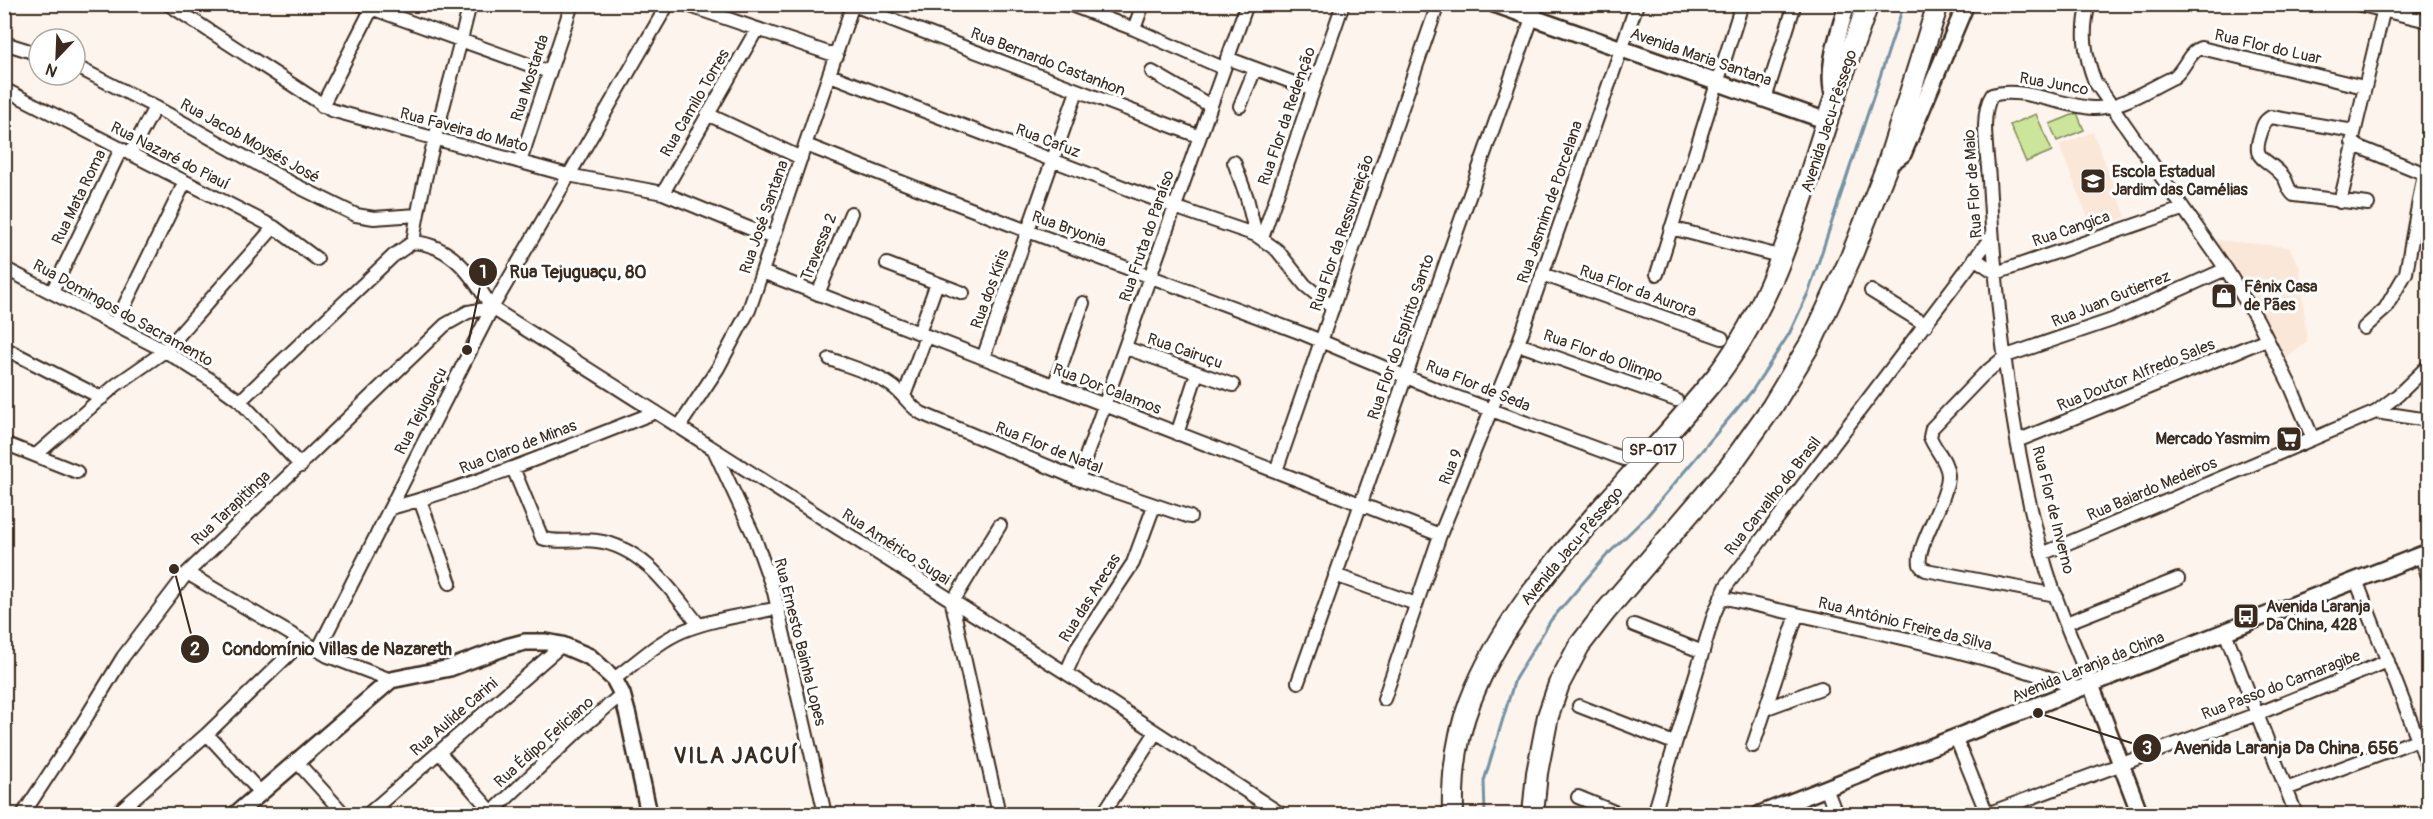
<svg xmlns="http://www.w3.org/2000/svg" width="2433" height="819" font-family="Pangolin,sans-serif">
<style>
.built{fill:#fbe7d8}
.pitch{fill:#cbe59b;stroke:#83885c;stroke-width:1.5}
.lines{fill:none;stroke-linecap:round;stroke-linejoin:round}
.stream{stroke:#7392a2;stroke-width:3}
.minor-casing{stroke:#3b2a1e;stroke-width:16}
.tertiary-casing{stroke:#3b2a1e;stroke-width:20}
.trunk-casing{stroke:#3b2a1e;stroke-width:24}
.minor{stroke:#fff;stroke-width:12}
.tertiary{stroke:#fff;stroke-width:15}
.trunk{stroke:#fff;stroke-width:20}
.labels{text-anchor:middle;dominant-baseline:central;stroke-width:6;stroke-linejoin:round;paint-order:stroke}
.shield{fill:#fff;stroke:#766a62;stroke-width:1.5}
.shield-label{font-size:15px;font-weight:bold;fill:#3b2a1e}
.street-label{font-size:16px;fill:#3b2a1e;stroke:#fff}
.poi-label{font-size:16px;font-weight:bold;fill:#3b2a1e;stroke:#fff;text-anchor:start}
.district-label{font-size:22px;font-weight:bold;letter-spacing:1.5px;fill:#3b2a1e;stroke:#fff}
.leader{fill:none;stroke:#3b2a1e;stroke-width:2}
.callout-dot{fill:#3b2a1e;stroke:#fff;stroke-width:2}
.mark-label{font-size:18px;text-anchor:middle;font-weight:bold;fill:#fff}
.callout-label{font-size:18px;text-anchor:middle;font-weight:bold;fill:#3b2a1e;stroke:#fff;stroke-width:6;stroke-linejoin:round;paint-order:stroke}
</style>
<rect width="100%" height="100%" fill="#fdf4ed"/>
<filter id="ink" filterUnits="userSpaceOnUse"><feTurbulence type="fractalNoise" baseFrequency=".0167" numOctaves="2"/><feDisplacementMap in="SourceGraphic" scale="12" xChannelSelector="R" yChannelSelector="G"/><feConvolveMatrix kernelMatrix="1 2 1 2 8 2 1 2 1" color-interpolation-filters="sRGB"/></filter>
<g filter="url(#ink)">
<path class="built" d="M2093,132l33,85 -33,13 -34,-85z
M2217,240l72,7 11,21 7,74 -20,16 -34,-61 -36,-50z"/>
<path class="pitch" d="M2077,113l7,17 -27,11 -7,-17z
M2036,114l16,37 -26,11 -16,-37z"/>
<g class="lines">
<path class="stream" d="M1485,814l-1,-33 31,-102 36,-59 56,-65 40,-39 105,-125 37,-57 20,-43 95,-287"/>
<g class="minor-casing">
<path id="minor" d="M168,4l163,106 237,65 95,18 110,45
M360,4l189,68
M684,4l153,52
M1068,4l66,25 89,39
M2089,4c-8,28 -4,52 6,78l131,187 32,52 33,66 22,52
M2357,4l71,17
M2385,4l-33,138 7,5 69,28
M853,5l345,131
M1134,29l9,-25
M4,43l35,11
M1227,58l86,32
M75,66l80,41 140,78 61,30 18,3 43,-3
M1152,72l57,33
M830,75l353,135 73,25
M4,89l270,138 43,32
M1765,99l28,-89
M322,106l49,-96
M1240,106l15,-37
M707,114l94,44
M2354,131l-83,-14c-7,4 -8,8 -10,16 -10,28 4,23 21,42 6,6 5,15 12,20l74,9
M806,145l211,82 287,107 136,57 184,68
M130,154l25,-47
M520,162l52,-158
M1234,162l13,36 9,37 21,15 28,35 28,23
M663,193l94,-164
M2340,202l14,-57
M1671,228l112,29
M1262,238l81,-234
M413,242c12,-80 38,-158 57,-238
M1974,258l22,15 186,-64
M887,264l76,29
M4,268l161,83 46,29 29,21 61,65
M762,272l678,263
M1542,274l180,64
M1657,274l85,-270
M1871,291l55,34
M52,292l69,-143
M818,294l33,-81
M115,325l70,-143
M2364,328l21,-19 21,-36 18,-100
M919,333l18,-50
M1518,344l158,56
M4,348l98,50
M1126,348l107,37
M983,358l94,-267
M830,359c20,8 44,14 62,27 12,8 18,22 31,28l155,65 112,38
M1054,386l29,-83
M904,396l22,-60
M240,401l153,-145 20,-14c40,3 60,35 79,66l574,365 215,141
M2376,412l52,8
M679,427l39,-59 31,-58 104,-306
M1177,434l20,-61
M2017,441l250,-102
M4,443l73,29
M714,450l40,86 20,56 51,222
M36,455l80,-70 49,-34 109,-124
M513,468l29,70c16,6 38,0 55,3 47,6 75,51 102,84
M1276,471l162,-467
M1078,479l169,-475
M420,500l30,83
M391,508c91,-25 177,-62 265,-96
M2042,554l334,-142 22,-17 30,-29
M2421,555l7,21
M187,573l141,83 63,24
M1335,575l81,29
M2356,580l72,185
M2056,595l-130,-25c-3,-2 -6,-3 -6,-6 -4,-19 28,-64 28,-89 -1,-15 -13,-25 -18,-38l2,-9 51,-53 23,-19 106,-36 114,-51
M1721,597c119,28 244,50 359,92
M2066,623l112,-44
M1634,625l69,27
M2225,632l71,182
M318,650l174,-342 176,-304
M1066,673l12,-27 55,-83 21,-57
M614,679c22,-16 43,-37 69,-48 29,-12 63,-16 95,-23
M1298,682l239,-678
M2091,685c-18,-43 -37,-87 -49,-132 -33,-121 -46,-249 -53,-373 -1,-23 -10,-66 3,-85 29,-9 70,11 101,13 27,1 57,-20 81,-31 11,-8 14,-25 27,-29l163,39
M1384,699l56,-164 78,-191 119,-340
M1579,706l95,37
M1767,708l54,-20
M207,734l54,59
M1956,738l31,76
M1753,746l44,-131
M439,752l53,60
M297,762l47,52
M1826,788l10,26
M2286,789l133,-50
M1578,797l41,17
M23,814l61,-93 39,-64 64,-84 258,-248 23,-13 24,-4
M116,814l91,-80 95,-92
M368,814l194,-169
M490,814l88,-83 44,-37
M999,814l-47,-211 48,-78
M1103,814l53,-82
M1654,814l60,-200 13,-29 265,-349
M1987,814l270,-100 131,-53"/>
</g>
<g class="tertiary-casing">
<path id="tertiary" d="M1494,4l333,117
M1834,98c-9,-30 5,-64 13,-94
M1887,166l16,-12 63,-150
M2091,685l49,129
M236,814l155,-134 59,-12 56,-21 19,-5h21l16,3 28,12 24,22 8,15 6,22 21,98
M1760,814l668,-262"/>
</g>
<g class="trunk-casing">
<path id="trunk" d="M1453,814c-1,-37 3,-76 17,-112 28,-73 79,-134 130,-192 39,-44 79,-88 117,-134 59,-79 80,-163 110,-255 13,-39 27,-78 41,-117
M1533,814l4,-41 11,-57 11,-32 20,-38 27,-35 124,-145 42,-59 41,-68 38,-82 36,-91 51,-162"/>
</g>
<use href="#minor" class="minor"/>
<use href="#tertiary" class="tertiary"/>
<use href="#trunk" class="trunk"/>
</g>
</g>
<defs>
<g id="school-square" transform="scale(1.35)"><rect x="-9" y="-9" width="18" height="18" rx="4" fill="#3b2a1e" stroke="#fff"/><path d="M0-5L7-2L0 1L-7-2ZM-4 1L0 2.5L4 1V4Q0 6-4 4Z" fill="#fff"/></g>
<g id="shop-square" transform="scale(1.35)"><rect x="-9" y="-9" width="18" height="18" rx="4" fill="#3b2a1e" stroke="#fff"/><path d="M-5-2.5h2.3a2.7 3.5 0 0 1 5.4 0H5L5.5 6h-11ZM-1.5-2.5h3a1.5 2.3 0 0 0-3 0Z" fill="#fff"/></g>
<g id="supermarket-square" transform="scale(1.35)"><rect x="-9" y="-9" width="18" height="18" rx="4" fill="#3b2a1e" stroke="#fff"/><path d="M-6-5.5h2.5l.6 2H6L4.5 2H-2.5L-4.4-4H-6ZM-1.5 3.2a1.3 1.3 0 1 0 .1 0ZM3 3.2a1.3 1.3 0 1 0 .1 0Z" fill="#fff"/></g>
<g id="bus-square" transform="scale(1.35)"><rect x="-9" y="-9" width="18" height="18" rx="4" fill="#3b2a1e" stroke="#fff"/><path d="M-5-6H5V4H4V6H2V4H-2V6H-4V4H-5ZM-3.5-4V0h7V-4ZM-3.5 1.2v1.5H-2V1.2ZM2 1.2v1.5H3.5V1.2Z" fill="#fff"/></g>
</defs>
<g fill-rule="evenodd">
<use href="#school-square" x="2093" y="181"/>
<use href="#shop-square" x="2224" y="296"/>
<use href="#supermarket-square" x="2289" y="439"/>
<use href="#bus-square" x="2246" y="616"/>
</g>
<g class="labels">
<rect class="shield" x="1623" y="438" width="60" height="24" rx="4.5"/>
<g class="shield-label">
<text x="1653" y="450">SP-017</text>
</g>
<g class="street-label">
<text transform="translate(2268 47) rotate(13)">Rua Flor do Luar</text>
<text transform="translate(1701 57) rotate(19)">Avenida Maria Santana</text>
<text transform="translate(1048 62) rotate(21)">Rua Bernardo Castanhon</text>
<text transform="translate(530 78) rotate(-72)">Rua Mostarda</text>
<text transform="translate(2054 84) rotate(10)">Rua Junco</text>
<text transform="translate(695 103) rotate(-60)">Rua Camilo Torres</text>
<text transform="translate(1287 116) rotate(-71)">Rua Flor da Redenção</text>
<text transform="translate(1829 121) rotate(-72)">Avenida Jacu-Pêssego</text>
<text transform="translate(464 130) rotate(15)">Rua Faveira do Mato</text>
<text transform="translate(250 141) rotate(29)">Rua Jacob Moysés José</text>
<text transform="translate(1048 141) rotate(21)">Rua Cafuz</text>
<text transform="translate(170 156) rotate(27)">Rua Nazaré do Piauí</text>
<text transform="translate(1973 184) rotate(-94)">Rua Flor de Maio</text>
<text transform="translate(79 197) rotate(-64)">Rua Mata Roma</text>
<text transform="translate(1550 202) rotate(-71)">Rua Jasmim de Porcelana</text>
<text transform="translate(764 217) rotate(-71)">Rua José Santana</text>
<text transform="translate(1069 229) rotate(20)">Rua Bryonia</text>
<text transform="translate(2071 229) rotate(-19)">Rua Cangica</text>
<text transform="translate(1342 233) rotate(-71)">Rua Flor da Ressurreição</text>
<text transform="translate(1147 236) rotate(-71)">Rua Fruta do Paraíso</text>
<text transform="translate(819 247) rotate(-68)">Travessa 2</text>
<text transform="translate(990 289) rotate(-70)">Rua dos Kiris</text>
<text transform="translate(1638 291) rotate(20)">Rua Flor da Aurora</text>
<text transform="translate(2111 299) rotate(-22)">Rua Juan Gutierrez</text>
<text transform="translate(123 313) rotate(29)">Rua Domingos do Sacramento</text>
<text transform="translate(1401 337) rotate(-71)">Rua Flor do Espírito Santo</text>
<text transform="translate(1185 351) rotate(19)">Rua Cairuçu</text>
<text transform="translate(1603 356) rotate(20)">Rua Flor do Olimpo</text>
<text transform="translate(2136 375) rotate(-22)">Rua Doutor Alfredo Sales</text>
<text transform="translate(1478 386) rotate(22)">Rua Flor de Seda</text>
<text transform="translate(1107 389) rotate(21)">Rua Dor Calamos</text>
<text transform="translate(421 411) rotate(-63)">Rua Tejuguaçu</text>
<text transform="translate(518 447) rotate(-21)">Rua Claro de Minas</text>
<text transform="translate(1049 448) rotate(22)">Rua Flor de Natal</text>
<text transform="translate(1451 467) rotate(-68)">Rua 9</text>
<text transform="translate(2152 489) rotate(-23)">Rua Baiardo Medeiros</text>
<text transform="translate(1773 496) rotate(-52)">Rua Carvalho do Brasil</text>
<text transform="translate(231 508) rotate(-43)">Rua Tarapitinga</text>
<text transform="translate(2053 510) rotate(76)">Rua Flor de Inverno</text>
<text transform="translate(1572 546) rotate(-50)">Avenida Jacu-Pêssego</text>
<text transform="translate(896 547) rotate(33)">Rua Américo Sugai</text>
<text transform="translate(1090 598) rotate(-58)">Rua das Arecas</text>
<text transform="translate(1905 624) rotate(14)">Rua Antônio Freire da Silva</text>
<text transform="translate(800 642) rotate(76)">Rua Ernesto Bainha Lopes</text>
<text transform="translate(2088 667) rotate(-22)">Avenida Laranja da China</text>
<text transform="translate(2281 685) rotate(-21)">Rua Passo do Camaragibe</text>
<text transform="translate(454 717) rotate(-41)">Rua Aulide Carini</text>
<text transform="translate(544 742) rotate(-42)">Rua Édipo Feliciano</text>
</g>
<g class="poi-label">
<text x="2112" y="172">Escola Estadual<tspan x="2112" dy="18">Jardim das Camélias</tspan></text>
<text x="2244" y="287">Fênix Casa<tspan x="2244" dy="18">de Pães</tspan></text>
<text x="2270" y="439" text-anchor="end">Mercado Yasmim</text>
<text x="2266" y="607">Avenida Laranja<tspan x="2266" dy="18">Da China, 428</tspan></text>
</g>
<g class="district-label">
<text x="736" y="756">VILA JACUÍ</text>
</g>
</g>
<path class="leader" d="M467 350L483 272M174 569L195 649M2038 713L2147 748"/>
<g class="callout-dot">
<circle cx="467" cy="350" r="6"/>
<circle cx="174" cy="569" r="6"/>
<circle cx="2038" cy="713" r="6"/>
<circle cx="483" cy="272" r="15"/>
<circle cx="195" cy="649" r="15"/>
<circle cx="2147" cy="748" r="15"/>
</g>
<g class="mark-label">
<text x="483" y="278">1</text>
<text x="195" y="655">2</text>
<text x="2147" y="754">3</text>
</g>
<g class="callout-label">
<text x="578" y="278">Rua Tejuguaçu, 80</text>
<text x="337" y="655">Condomínio Villas de Nazareth</text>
<text x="2286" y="754">Avenida Laranja Da China, 656</text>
</g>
<rect width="2433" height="819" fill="none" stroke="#fff" stroke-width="24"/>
<rect x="12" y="12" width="2409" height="795" fill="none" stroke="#3b2a1e" stroke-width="2" filter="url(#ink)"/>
<g transform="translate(57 57) rotate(203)"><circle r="28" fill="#ffffff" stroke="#b1aaa5" stroke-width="1.5"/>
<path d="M0-4.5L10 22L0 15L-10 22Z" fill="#3b2a1e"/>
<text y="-9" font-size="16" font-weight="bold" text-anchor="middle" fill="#3b2a1e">N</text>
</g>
</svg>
